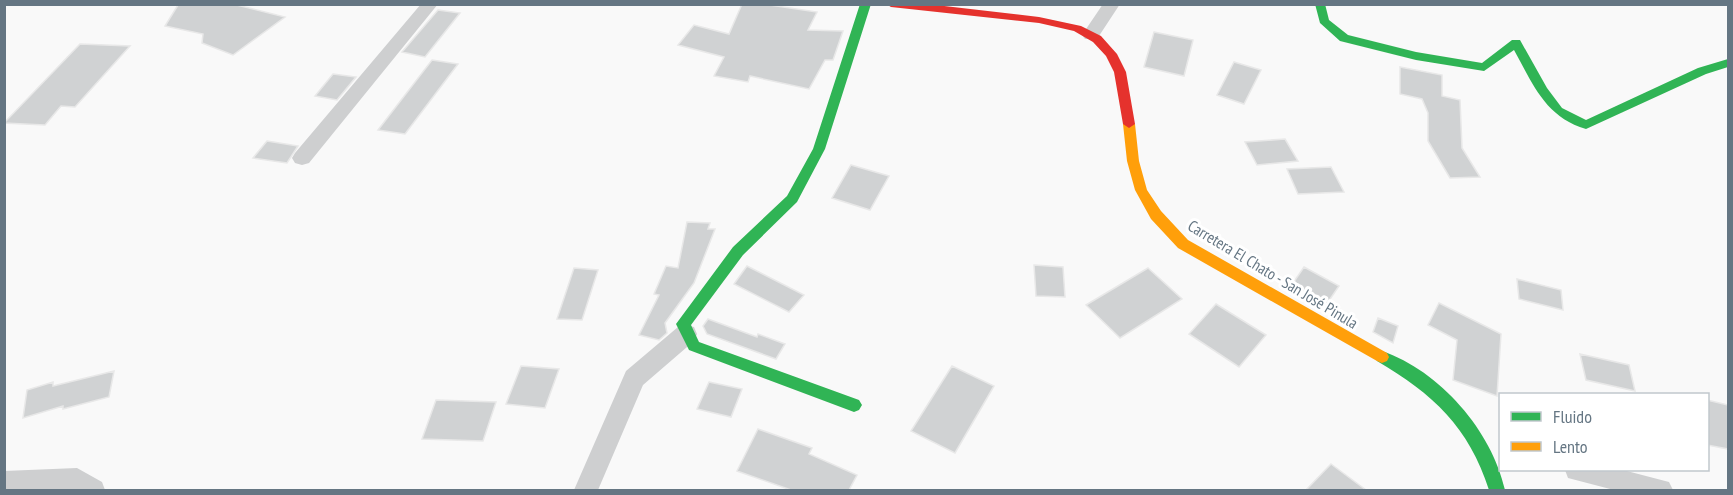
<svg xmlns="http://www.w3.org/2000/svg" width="1733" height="495" font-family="'PT Sans Narrow',sans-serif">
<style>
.building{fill:#d0d2d3;stroke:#e8e8e8;stroke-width:1.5}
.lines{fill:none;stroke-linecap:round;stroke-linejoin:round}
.street{fill:#cecfd0;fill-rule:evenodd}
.fast{fill:#30b455;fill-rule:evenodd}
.slow{fill:#ff9f0a;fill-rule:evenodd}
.jam{fill:#e5322d;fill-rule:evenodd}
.labels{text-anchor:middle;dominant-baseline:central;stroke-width:6;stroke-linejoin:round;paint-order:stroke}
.street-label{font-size:16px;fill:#657683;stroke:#fff}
</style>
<rect width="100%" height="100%" fill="#f9f9f9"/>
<path class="building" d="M233,4l52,13 -52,38 -31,-12 1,-9 -38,-8 13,-21z
M742,4h21l54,8 -9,18 35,1 -10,29h-8l-16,29 -59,-13 -2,6 -34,-6 10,-19 -46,-12 16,-20 35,9z
M438,10l22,3 -35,44 -23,-5z
M1154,32l39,8 -9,36 -40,-9z
M80,44l50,2 -55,61 -14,-1 -16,19 -41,-2z
M432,60l26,4 -53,70 -27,-4z
M1234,62l27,8 -17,34 -27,-9z
M1400,67l42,8v21l18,4 2,48 18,29 -30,1 -22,-37v-28l-6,-14 -22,-5z
M333,74l23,3 -19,23 -22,-4z
M1285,139l13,22 -41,4 -12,-23z
M267,141l31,5 -11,17 -34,-5z
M851,165l38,11 -19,34 -38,-12z
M1331,167l13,25 -46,2 -11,-25z
M687,222l23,1 -2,6h7l-21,54 -29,40 2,10 -8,7 -20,-5 20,-40 -5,-1 12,-28 12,2z
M1034,265l29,2 2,30 -29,-1z
M747,266l57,29 -15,17 -55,-28z
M1304,267l35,19 -13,19 -35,-19z
M574,268l24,2 -16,50 -25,-1z
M1148,268l34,31 -62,39 -34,-33z
M1517,279l44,11 2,20 -44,-11z
M1439,303l62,31 -4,62 -44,-16 4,-40 -29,-15z
M1216,304l50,31 -27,32 -50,-33z
M1378,318l20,8 -5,17 -20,-11z
M708,319l49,18 1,-3 27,10 -9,15 -69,-25 -4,-8z
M1580,354l49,11 6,26 -49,-11z
M521,366l38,3 -14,39 -39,-4z
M952,366l42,20 -39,67 -44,-22z
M114,371l-5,26 -46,12v-3l-40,12 4,-28 26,-8v4z
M709,382l33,7 -11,28 -34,-8z
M436,400l60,2 -13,39 -61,-2z
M1707,400l21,5v44l-21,-4z
M758,429l54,19 -3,6 48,21 -8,15h-58l-54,-19z
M1331,464l35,26h-60z"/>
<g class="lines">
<path class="street" d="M421,4h17l-129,159 -7,2 -7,-2 -3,-5 3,-5z
M1103,4h17l-23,35h-12l-3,-4z
M686,325l8,2 3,7 -3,7 -51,44 -45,105h-24l52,-119 52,-44z
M77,468l25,14 3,8h-101v-19z
M1565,470h58l46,12 4,8h-59l-46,-12z"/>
<path class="fast" d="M860,4h11l-46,145 -28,53 -54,53 -52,70 8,17 160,58 3,5 -3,5 -5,2 -165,-62 -13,-26 57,-77 54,-51 26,-47z
M1315,4h10l4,16 19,15 68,17 66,11 30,-23h8l27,48 15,20 24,12 112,-52 30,-9v8l-22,7 -120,55c-41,-12 -53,-45 -72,-79l-30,21 -68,-11 -76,-19 -20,-18z
M1382,351c58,20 110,80 123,139h-16c-20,-63 -56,-96 -112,-129l-2,-4 2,-4z"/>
<path class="slow" d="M1129,120l6,4 4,37 8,29 14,21 27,29 199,113 2,4 -2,4 -5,2 -5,-2 -199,-113 -27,-29 -16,-29 -8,-29 -4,-37z"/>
<path class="jam" d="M886,4h41l112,13 42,9 20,10 16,18 9,18 9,52 -6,4 -6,-4 -9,-52 -8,-16 -13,-14 -19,-11 -35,-8 -148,-16z"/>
</g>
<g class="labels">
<g class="street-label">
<text transform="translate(1273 274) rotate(31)">Carretera El Chato - San José Pinula</text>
</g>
</g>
<rect width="1733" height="495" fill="none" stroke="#657683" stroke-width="12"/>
<rect x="1499" y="393" width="210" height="78" fill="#ffffff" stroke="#c1c8cd" stroke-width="1.5"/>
<rect x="1511" y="412" width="30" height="9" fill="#30b455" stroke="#c1c8cd" stroke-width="1.5"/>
<text x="1553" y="423" font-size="18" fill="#657683">Fluido</text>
<rect x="1511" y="442" width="30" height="9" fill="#ff9f0a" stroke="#c1c8cd" stroke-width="1.5"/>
<text x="1553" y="453" font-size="18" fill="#657683">Lento</text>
</svg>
